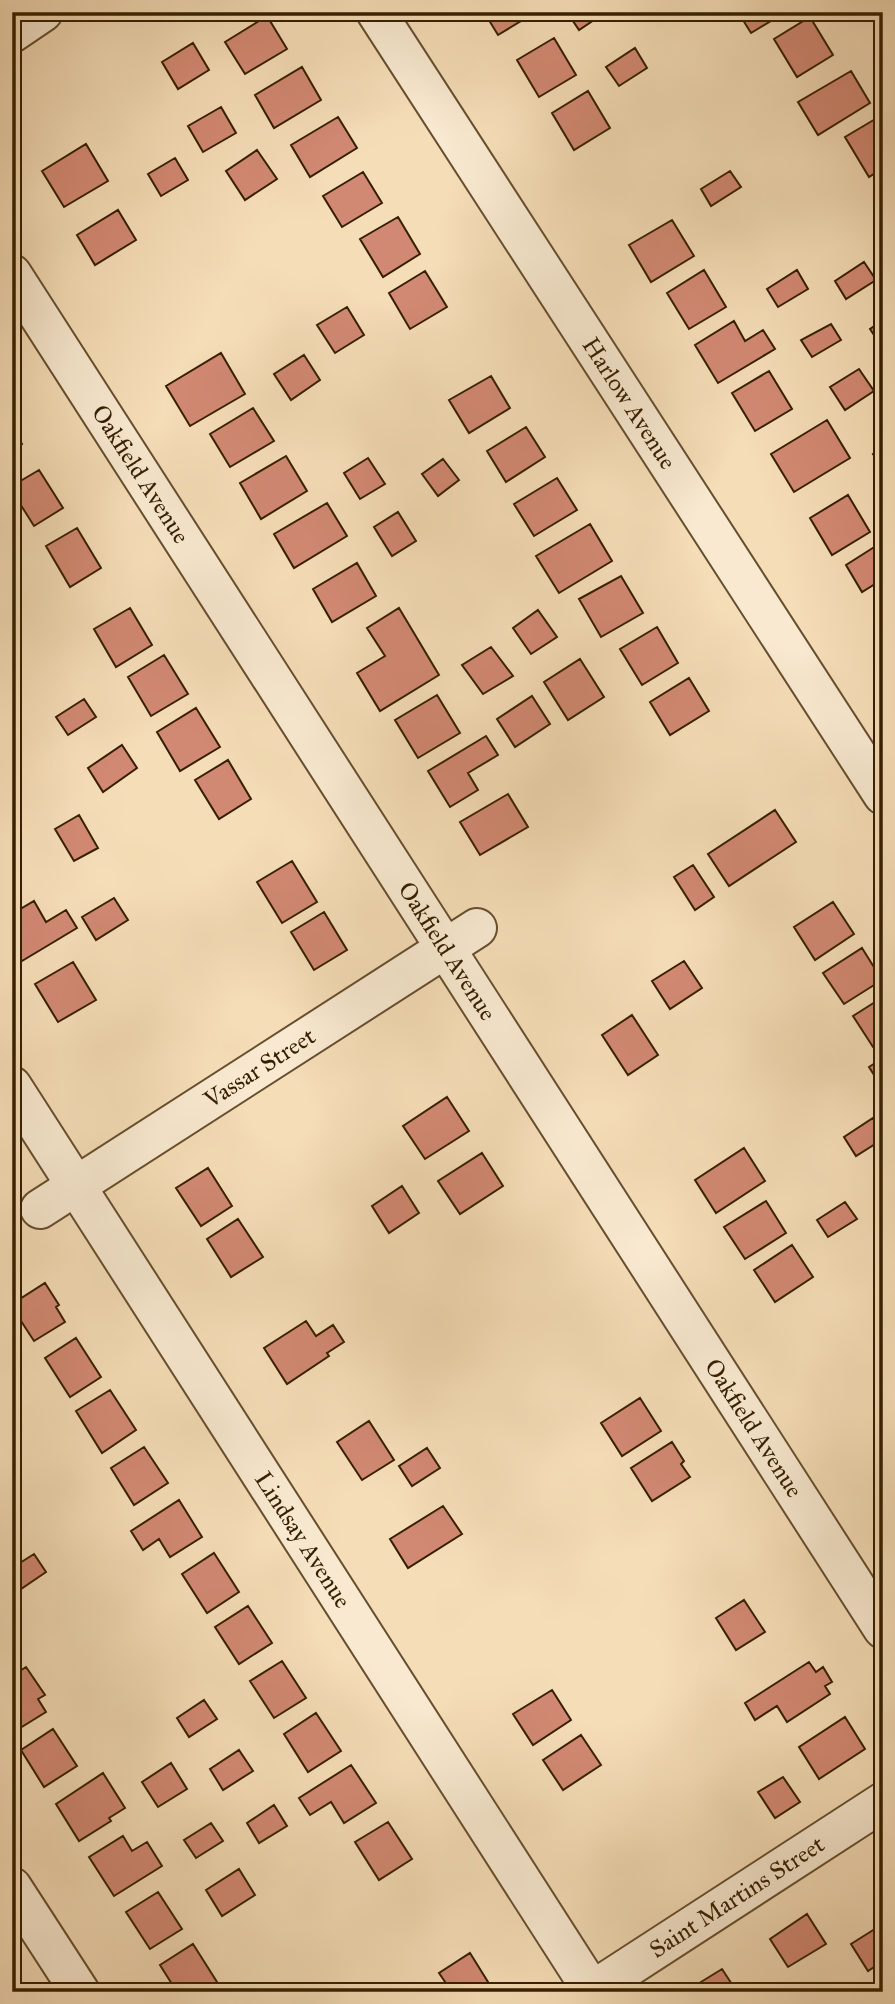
<svg xmlns="http://www.w3.org/2000/svg" width="895" height="2004" font-family="'IM FELL Great Primer',serif">
<style>
.building{fill:#d28973;stroke:#361f00;stroke-width:2}
.lines{fill:none;stroke-linecap:round;stroke-linejoin:round}
.minor-casing{stroke:#664e2e;stroke-width:42}
.minor{stroke:#f8e9d0;stroke-width:38}
.labels{text-anchor:middle;dominant-baseline:central;stroke-width:5;stroke-linejoin:round;paint-order:stroke}
.street-label{font-size:24px;fill:#361f00;stroke:#f8e9d0}
</style>
<rect width="100%" height="100%" fill="#f5ddb7"/>
<filter id="stains"><feTurbulence type="fractalNoise" baseFrequency=".00286" numOctaves="4"/><feColorMatrix values="0 0 0 0 .2 0 0 0 0 .09 0 0 0 0 .02 0 0 0 .5 -.17"/></filter>
<radialGradient id="worn" r=".72"><stop offset=".6" stop-color="#630" stop-opacity="0"/><stop offset="1" stop-color="#630" stop-opacity=".3"/></radialGradient>
<path class="building" d="M484,12h52l-38,23z
M567,12h35l1,2 -24,16z
M738,12h48l-35,21z
M267,16l20,33 -42,25 -20,-32z
M810,17l23,38 -36,22 -23,-38z
M554,38l22,37 -37,22 -22,-37z
M193,43l16,27 -31,19 -16,-27z
M635,48l12,20 -28,18 -13,-19z
M302,67l19,33 -47,28 -19,-33z
M851,71l19,32 -52,32 -20,-33z
M588,91l22,37 -36,22 -22,-37z
M221,107l15,26 -33,19 -15,-26z
M338,117l19,31 -47,29 -19,-32z
M877,118l6,9v41l-14,9 -24,-40z
M86,144l22,37 -44,26 -22,-36z
M257,150l20,29 -32,21 -19,-29z
M175,158l13,22 -27,16 -13,-22z
M730,171l11,16 -30,19 -10,-17z
M363,172l19,31 -40,24 -19,-31z
M118,210l18,30 -41,25 -18,-30z
M398,217l22,37 -37,23 -23,-38z
M672,220l22,36 -43,26 -22,-37z
M864,262l12,18 -30,19 -11,-18z
M704,270l22,37 -37,22 -22,-36z
M797,270l11,19 -30,18 -11,-18z
M425,271l22,36 -37,22 -21,-36z
M347,307l17,28 -29,18 -18,-28z
M883,320v27h-1l-12,-18z
M734,321l11,20 18,-11 12,19 -57,34 -23,-38z
M831,324l10,16 -29,17 -11,-17z
M221,353l24,41 -55,32 -24,-40z
M304,355l16,25 -29,20 -17,-26z
M859,369l15,22 -29,19 -15,-23z
M769,371l23,38 -37,22 -23,-38z
M491,376l19,32 -41,25 -20,-33z
M253,408l21,33 -44,26 -20,-33z
M827,420l23,38 -56,34 -23,-38z
M526,427l19,30 -39,25 -19,-31z
M12,428l10,16 -10,6z
M883,448v20l-10,-14z
M286,456l21,35 -46,28 -21,-36z
M368,458l17,26 -25,15 -16,-26z
M443,459l16,21 -21,16 -16,-22z
M39,470l24,38 -29,18 -22,-35v-5z
M557,478l20,32 -43,26 -20,-32z
M848,495l22,37 -38,23 -22,-37z
M327,503l20,33 -53,32 -20,-34z
M398,512l18,29 -24,15 -18,-29z
M590,524l22,37 -53,32 -23,-37z
M77,528l24,40 -31,19 -24,-41z
M879,544l4,6v29l-21,13 -16,-27z
M357,563l19,33 -44,26 -19,-33z
M621,576l22,37 -42,24 -22,-38z
M130,608l22,37 -36,22 -22,-38z
M399,608l40,67 -59,36 -23,-38 28,-17 -18,-28z
M538,610l19,27 -26,17 -18,-26z
M657,627l21,36 -36,22 -22,-36z
M491,647l22,29 -30,18 -21,-29z
M164,655l24,39 -37,22 -23,-39z
M580,659l24,38 -36,23 -24,-38z
M689,678l20,33 -39,24 -20,-33z
M437,695l23,38 -42,25 -23,-38z
M532,696l18,28 -35,23 -18,-28z
M84,699l12,18 -28,18 -12,-18z
M196,708l24,39 -40,24 -23,-39z
M486,736l12,19 -30,18 10,17 -28,17 -22,-36z
M122,745l15,23 -34,24 -15,-24z
M228,760l23,39 -32,20 -24,-39z
M508,794l20,33 -48,28 -20,-33z
M775,810l21,32 -67,44 -21,-32z
M79,815l19,33 -24,13 -19,-32z
M292,861l25,41 -35,21 -25,-41z
M693,865l21,32 -19,13 -21,-33z
M114,898l14,22 -32,20 -14,-23z
M34,901l12,21 20,-12 11,18 -55,33 -10,-15v-32z
M833,902l21,32 -39,26 -21,-33z
M324,912l23,38 -33,20 -23,-38z
M862,948l20,32 -38,24 -21,-31z
M684,961l18,27 -32,21 -18,-28z
M73,962l23,38 -38,22 -23,-38z
M883,997v44l-10,6 -20,-31z
M632,1015l26,40 -30,20 -26,-40z
M883,1058v31l-14,-22z
M447,1097l22,34 -44,28 -22,-33z
M873,1118l10,15v6l-27,17 -12,-19z
M744,1148l21,33 -49,32 -21,-33z
M482,1153l21,33 -43,28 -22,-33z
M208,1168l24,38 -31,20 -25,-38z
M402,1186l17,27 -30,20 -17,-27z
M766,1201l20,32 -41,26 -21,-32z
M845,1202l12,17 -29,18 -11,-17z
M238,1219l25,38 -32,20 -24,-38z
M792,1245l21,32 -38,25 -21,-32z
M45,1283l14,22 -3,2 9,15 -31,19 -13,-20 -9,5v-22z
M306,1321l10,15 17,-11 11,17 -17,11 2,3 -42,28 -23,-36z
M76,1338l25,39 -31,20 -25,-39z
M110,1390l26,40 -34,23 -26,-42z
M640,1398l21,33 -39,25 -21,-33z
M369,1421l25,39 -32,20 -25,-38z
M672,1442l12,19 -3,3 9,13 -38,24 -21,-33z
M144,1447l24,36 -34,22 -23,-37z
M427,1448l13,20 -28,18 -13,-20z
M179,1500l23,37 -32,20 -11,-18 -16,11 -12,-19z
M443,1506l19,28 -54,34 -18,-29z
M214,1553l25,39 -32,21 -25,-39z
M34,1554l12,18 -25,17 -9,-15v-6z
M744,1600l21,32 -29,18 -20,-32z
M248,1606l24,37 -33,21 -24,-37z
M282,1661l24,37 -32,20 -24,-37z
M809,1662l7,10 7,-5 9,15 -7,4 5,8 -43,28 -10,-16 -22,14 -10,-17z
M26,1667l19,28 -7,4 8,13 -34,21v-57z
M552,1690l19,30 -38,25 -20,-31z
M204,1700l13,19 -28,18 -12,-19z
M316,1713l25,38 -33,21 -24,-38z
M845,1717l20,32 -46,30 -20,-32z
M53,1729l24,37 -33,21 -23,-37z
M581,1735l20,30 -38,25 -20,-30z
M239,1750l14,21 -30,19 -13,-21z
M171,1763l16,26 -29,18 -16,-25z
M351,1765l25,38 -32,20 -13,-21 -21,13 -11,-17z
M103,1773l22,35 -16,10 2,3 -32,20 -23,-37z
M783,1777l17,25 -25,16 -17,-26z
M274,1805l13,21 -28,17 -12,-20z
M388,1822l24,37 -33,21 -24,-38z
M211,1823l12,18 -27,17 -12,-18z
M123,1836l9,15 15,-9 15,24 -48,30 -25,-39z
M239,1869l16,26 -33,21 -16,-26z
M158,1892l24,37 -32,20 -24,-37z
M807,1914l19,30 -38,23 -18,-28z
M878,1927l5,7v27l-15,10 -17,-27z
M193,1944l24,38 -16,10h-24l-17,-27z
M470,1953l23,37 -3,2h-38l-13,-19z
M722,1969l15,23h-48l-1,-2z"/>
<g class="lines">
<g class="minor-casing">
<g id="minor">
<path id="s1" d="M376,12l507,783"/>
<path d="M12,33l31,-21"/>
<path id="s2" d="M12,274l871,1355"/>
<path id="s3" d="M12,1086l581,906"/>
<path id="s4" d="M40,1209l437,-281"/>
<path d="M12,1887l68,105"/>
<path id="s5" d="M590,1992l293,-190"/>
</g>
</g>
<use href="#minor" class="minor"/>
</g>
<g class="labels">
<g class="street-label">
<text stroke="none"><textPath href="#s1" startOffset="466">Harlow Avenue</textPath></text>
<text stroke="none"><textPath href="#s2" startOffset="238">Oakfield Avenue</textPath></text>
<text stroke="none"><textPath href="#s2" startOffset="805">Oakfield Avenue</textPath></text>
<text stroke="none"><textPath href="#s4" startOffset="261">Vassar Street</textPath></text>
<text stroke="none"><textPath href="#s2" startOffset="1372">Oakfield Avenue</textPath></text>
<text stroke="none"><textPath href="#s3" startOffset="539">Lindsay Avenue</textPath></text>
<text stroke="none"><textPath href="#s5" startOffset="175">Saint Martins Street</textPath></text>
</g>
</g>
<rect width="895" height="2004" fill="none" stroke="#f5ddb7" stroke-width="42"/>
<rect x="14" y="14" width="867" height="1976" fill="none" stroke="#361f00" stroke-width="3.5"/>
<rect x="21" y="21" width="853" height="1962" fill="none" stroke="#361f00" stroke-width="2"/>
<rect width="100%" height="100%" filter="url(#stains)"/>
<rect width="100%" height="100%" fill="url(#worn)"/>
</svg>
